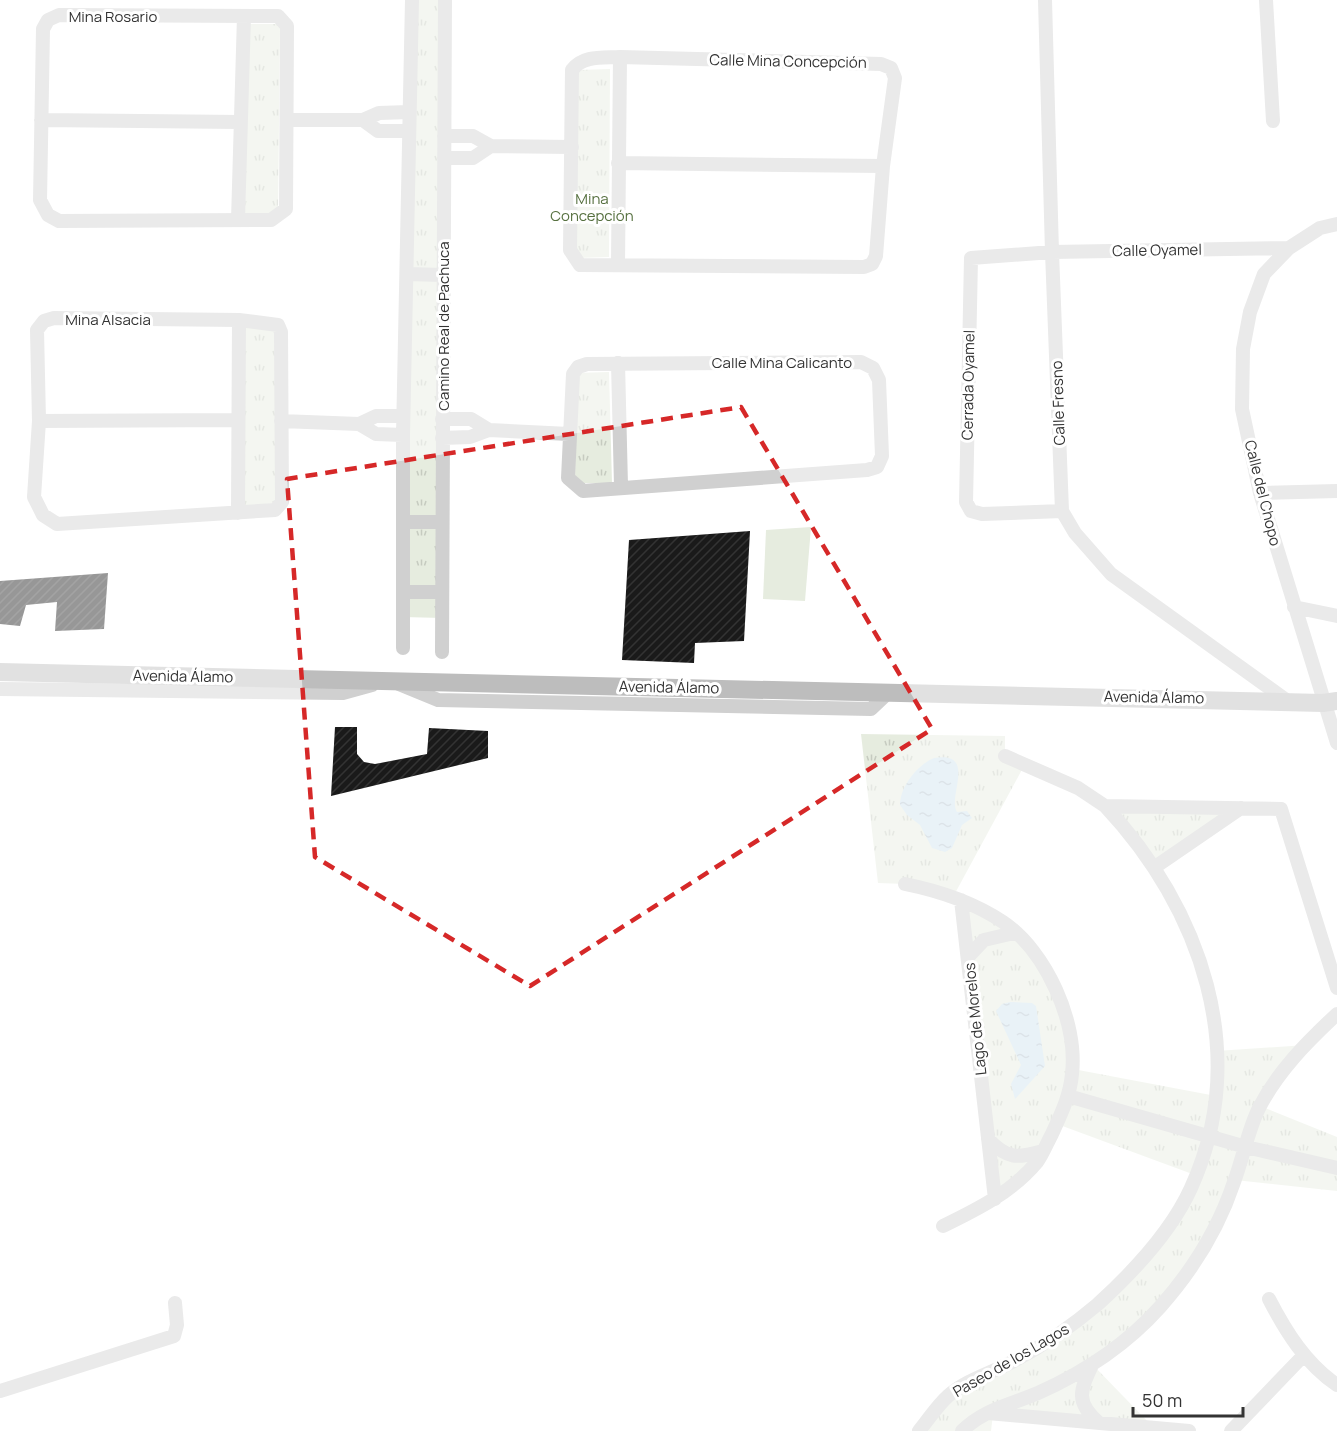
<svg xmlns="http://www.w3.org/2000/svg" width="1337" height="1431" font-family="Manrope,sans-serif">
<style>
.grass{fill:#e6ecdf}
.park{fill:url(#park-tufts)}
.water{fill:url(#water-ripples)}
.building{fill:url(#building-hatch)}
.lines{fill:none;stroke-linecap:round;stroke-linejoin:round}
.street{stroke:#d0d0d0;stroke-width:14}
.secondary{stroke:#bdbdbd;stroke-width:18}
.marked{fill:none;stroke:#d62828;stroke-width:4.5;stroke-dasharray:12 8;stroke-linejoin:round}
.labels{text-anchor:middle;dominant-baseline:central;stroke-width:6;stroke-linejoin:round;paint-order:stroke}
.street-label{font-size:15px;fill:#333;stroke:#fff}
.park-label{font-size:15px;fill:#56703f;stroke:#fff}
</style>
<defs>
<pattern id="park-tufts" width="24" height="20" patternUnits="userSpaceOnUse" patternTransform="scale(1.5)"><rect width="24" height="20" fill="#e6ecdf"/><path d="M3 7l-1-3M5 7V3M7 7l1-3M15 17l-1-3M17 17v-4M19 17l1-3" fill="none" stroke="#c6cbc0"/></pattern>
<pattern id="water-ripples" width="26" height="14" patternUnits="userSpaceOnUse" patternTransform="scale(1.5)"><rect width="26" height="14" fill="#cfe2ee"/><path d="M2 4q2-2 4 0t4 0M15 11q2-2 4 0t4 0" fill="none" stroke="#b2c2cd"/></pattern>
<pattern id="building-hatch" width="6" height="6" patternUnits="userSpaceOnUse" patternTransform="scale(1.5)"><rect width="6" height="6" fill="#1a1a1a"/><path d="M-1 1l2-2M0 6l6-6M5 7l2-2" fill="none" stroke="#333"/></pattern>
</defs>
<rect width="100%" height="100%" fill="#fff"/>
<path class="grass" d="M811,527l-6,74 -42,-2 3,-69z"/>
<path class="park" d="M412,0h33l-3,618 -39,-1z
M248,24h32l-2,191 -33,-1z
M610,69l-1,188 -33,1 2,-188z
M243,325l34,4v174l-36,3z
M609,372l3,111h-37l1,-110z
M861,734l144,2v20l20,8 -72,133 -48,-13 -27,-1z
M1105,806l136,2 -86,59z
M961,900l43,23 46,51 23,95 143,27v-45l90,-6 -46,61 77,31v54l-102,-11 -52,99 -91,85 62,64 -161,-14 -2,17h-72l29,-34 88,-49 109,-91 50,-82 -138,-51 -18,36 -44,39z"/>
<path class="water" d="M934,758c44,-7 13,39 23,54l10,-1 5,7 -10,7 -10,23 -7,4 -13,-4 -12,-23 -13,-10 -7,-10c0,-18 17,-40 34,-47z
M1010,1002l22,1 4,3 9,60 -30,33 -4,-15 10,-19 -25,-54 6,-7z"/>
<path class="building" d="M750,531l-6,110 -49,2 -1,20 -72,-3 7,-120z
M108,573l-4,56 -49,2 2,-29 -31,3 -6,21 -20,-2v-43z
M335,727h22v27l7,8 11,2 52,-10 2,-26 59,3v27l-157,38z"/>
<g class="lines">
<path class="street" d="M1045,0l7,252 10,259 13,22 36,41 175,126
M1266,0l7,121
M59,15l219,1 9,10 -1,183 -15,11 -212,1 -11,-6 -8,-15 3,-171 5,-9z
M620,57l261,7 10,4 4,10 -12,88 -7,90 -4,8 -8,3 -284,-2 -10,-15 2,-180c11,-15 31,-12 48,-13z
M41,120l199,2
M287,120h76
M408,131h-30l-15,-11 16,-7 30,-1
M491,146l81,1
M444,158h29l18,-12 -18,-10h-29
M618,163l265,3
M238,220l6,-204
M1289,248l-25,26 -14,38 -7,37 -1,60 18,84 77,250
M618,264l2,-207
M407,274l36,1
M54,318l185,2 39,5 3,7 1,170 -7,8 -218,14 -14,-9 -9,-18 5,-76 -2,-91 7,-9z
M861,362l12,6 6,12 3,76 -5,11 -10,3 -284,21 -15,-13 5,-104 5,-7 9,-3z
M618,363l3,123
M39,421l198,-1
M281,421l78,3
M489,430l80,4
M403,435l-27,-1 -17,-10 17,-8h27
M442,438l28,-1 19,-7 -18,-11h-29
M1260,493l77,-2
M1062,511l-80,3 -11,-3 -5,-9 5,-244 81,-6 237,-4 31,-20 17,-4
M238,513l1,-193
M403,522h39
M403,592h39
M1294,607l43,9
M403,648v-213l9,-435
M442,652l3,-652
M399,684l39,16 433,9 18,-17
M0,689l343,4 29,-8
M1005,756l73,32 27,18
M1155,867l86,-59
M905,884c35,7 68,18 98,38 43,29 75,100 69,152 -2,22 -11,40 -20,60 -5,9 -9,20 -15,28 -25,30 -59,47 -94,64
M961,900l34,299
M968,957l16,-17 30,-7
M1068,1096l178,51 91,21
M988,1139c20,21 29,19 55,12
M1269,1299c17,33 37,65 68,86
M1092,1365c-12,26 -17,37 7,58
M0,1391l174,-55 3,-11 -2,-22
M988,1413l201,18
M919,1431c9,-11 18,-25 29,-35 17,-15 40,-22 60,-32 32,-16 63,-37 90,-60 34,-31 74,-74 93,-116 61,-134 10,-280 -86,-382l176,3 56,179
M962,1431c22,-22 48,-26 76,-38 45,-20 89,-49 122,-86 32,-36 59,-80 74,-125 9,-24 14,-52 25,-74 19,-37 48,-66 78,-94
M1231,1431l73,-76"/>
<path class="secondary" d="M0,672l1323,31 14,-2"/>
</g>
<path d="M0 0H1337V1431H0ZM741,407l191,322 -402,257 -215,-129 -28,-378z" fill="#fff" fill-opacity=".55" fill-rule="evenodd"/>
<path class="marked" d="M741,407l191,322 -402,257 -215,-129 -28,-378z"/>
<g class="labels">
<g class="street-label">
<text x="113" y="16">Mina Rosario</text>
<text transform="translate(788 61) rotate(1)">Calle Mina Concepción</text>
<text transform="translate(1157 250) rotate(-1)">Calle Oyamel</text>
<text x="108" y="319">Mina Alsacia</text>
<text transform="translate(443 326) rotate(-90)">Camino Real de Pachuca</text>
<text x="782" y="362">Calle Mina Calicanto</text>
<text transform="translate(968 385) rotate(-89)">Cerrada Oyamel</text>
<text transform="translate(1058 403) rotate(-92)">Calle Fresno</text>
<text transform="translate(1263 493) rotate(76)">Calle del Chopo</text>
<text transform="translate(183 676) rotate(1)">Avenida Álamo</text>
<text transform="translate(669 687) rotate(1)">Avenida Álamo</text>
<text transform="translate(1154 697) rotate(1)">Avenida Álamo</text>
<text transform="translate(975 1019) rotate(-96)">Lago de Morelos</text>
<text transform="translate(1011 1360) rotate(-30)">Paseo de los Lagos</text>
</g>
<g class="park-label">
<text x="592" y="198">Mina<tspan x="592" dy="17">Concepción</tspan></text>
</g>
</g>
<path d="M1133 1407v9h110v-9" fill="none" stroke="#333333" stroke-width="3"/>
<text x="1142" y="1407" font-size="18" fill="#333333" stroke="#ffffff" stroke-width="4.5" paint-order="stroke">50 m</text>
</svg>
